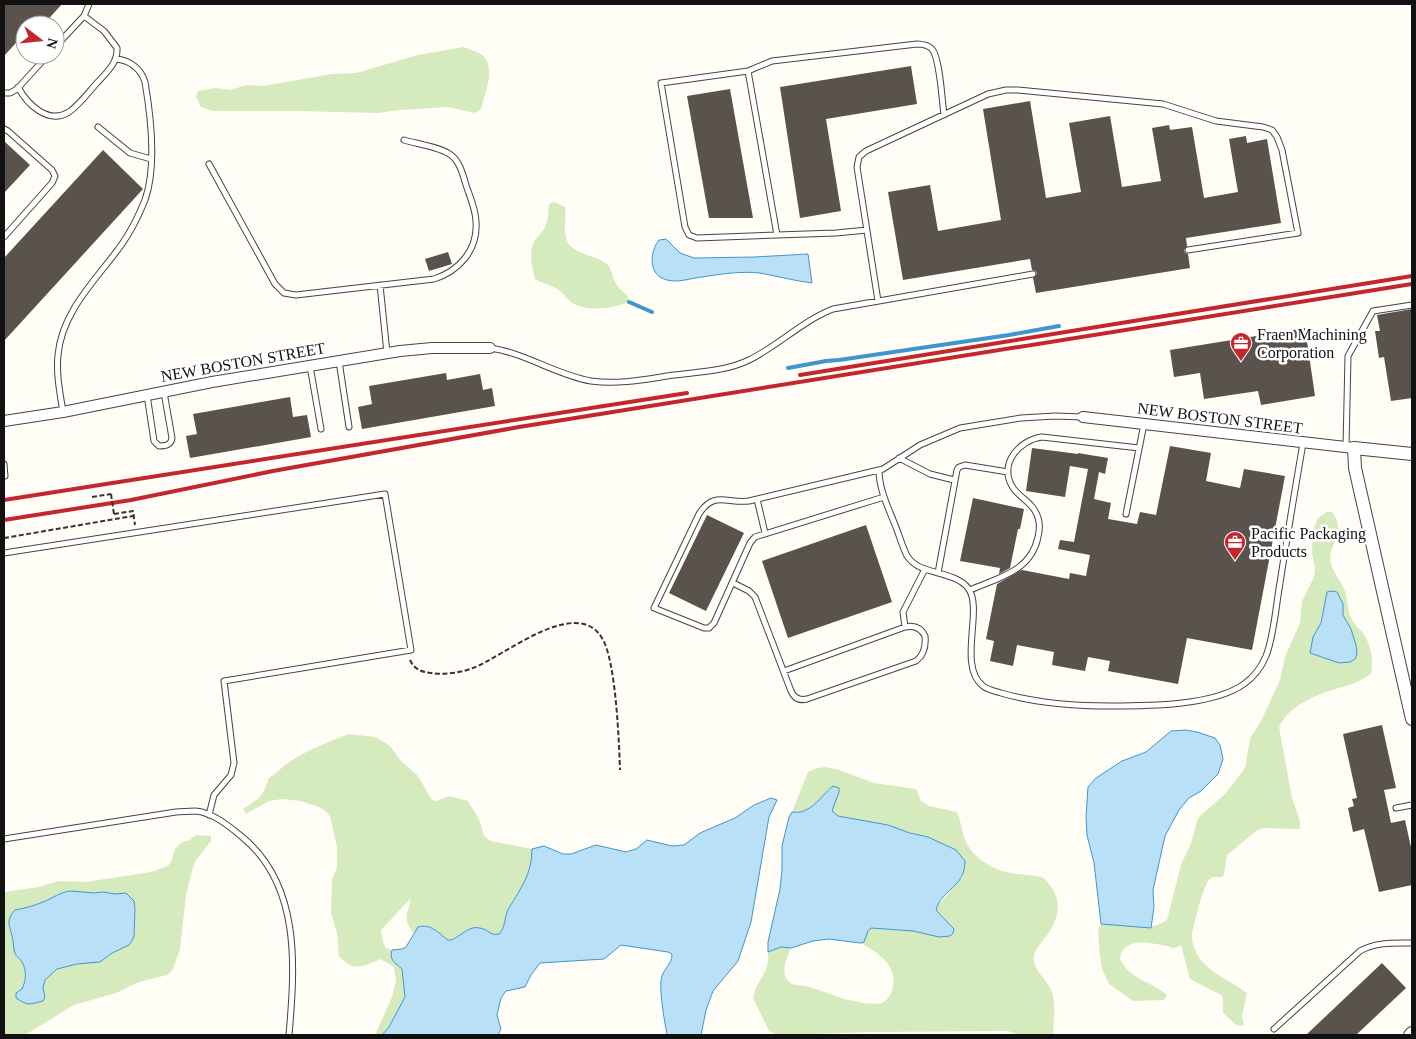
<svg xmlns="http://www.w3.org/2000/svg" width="1416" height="1039" font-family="Georgia,serif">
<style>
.green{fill:#d5ebbd}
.water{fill:#b9e0f7;stroke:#3f96cf}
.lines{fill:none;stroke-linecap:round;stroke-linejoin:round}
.stream{stroke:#3f96cf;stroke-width:4}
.building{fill:#5a524d}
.service-casing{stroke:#444;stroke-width:7}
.minor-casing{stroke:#444;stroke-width:12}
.tertiary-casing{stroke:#444;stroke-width:14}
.path{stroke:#333;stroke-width:2;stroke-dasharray:5 2.5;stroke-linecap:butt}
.service{stroke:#fff;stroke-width:5}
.minor{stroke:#fff;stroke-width:10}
.tertiary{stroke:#fff;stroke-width:12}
.rail{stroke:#c4262e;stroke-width:4}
.path-bridge{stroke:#333;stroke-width:2;stroke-dasharray:5 2.5;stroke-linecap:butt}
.labels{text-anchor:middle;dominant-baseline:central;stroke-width:5;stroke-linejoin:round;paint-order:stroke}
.poi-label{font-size:16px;fill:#111;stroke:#fff;text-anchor:start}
.street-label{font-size:16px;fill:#111;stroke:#fff}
</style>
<rect width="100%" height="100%" fill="#fffdf5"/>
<path class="green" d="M463,47c5,2 11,3 16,6 19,10 6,40 2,56l-6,4 -27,-6 -49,3 -20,3 -81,-2h-85l-12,-4 -5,-10 2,-6 17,-3 16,2 15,-5 17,1 69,-12 24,-1 62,-18z
M554,202l11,5c1,10 -1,22 1,31 3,16 30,17 41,26 5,5 5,12 8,18 3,6 8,10 13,14l1,6c-16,6 -39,10 -55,2 -6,-3 -10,-11 -17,-15 -7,-4 -15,-6 -22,-10 -3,-12 -7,-28 0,-39 4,-5 9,-9 11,-16 3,-7 2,-13 3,-20z
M1327,512h5c16,21 -6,33 -1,52 3,10 11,18 14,27 3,8 2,19 6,27 2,5 8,10 12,15 8,12 11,27 8,41 -7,4 -14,9 -22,11 -24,7 -58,16 -70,42l13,71 8,23v8l-36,-1 -8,3 -29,24 -3,19 -2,3c-6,0 -11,-1 -14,4 -4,5 -17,51 -16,56 0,7 4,16 8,22 12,15 32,23 47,34l-5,23 2,9 -4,1 -5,-2 -12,-11v-15l-2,-3 -31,-16 -9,-34c-2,1 -6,3 -8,3 -2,0 -4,-2 -7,-2 -15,-3 -43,-10 -46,13 10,21 31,22 47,36l-3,5 -31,1 -24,-17 -7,-15 -2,-13 -2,-25 3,-7 50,4 1,-2 6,-1 9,-5 14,-55 10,-22 7,-25 28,-25 19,-25 5,-29 12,-20 18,-39 5,-23 15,-34 2,-22 12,-24 1,-9 -3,-15 1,-23 5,-12z
M349,734l27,3 14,9 11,15 17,15 14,24 4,1 14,-5 18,5 11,18 5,17 7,5 41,8c0,25 -11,39 -23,59 -5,8 -3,19 -10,26 -9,2 -11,-4 -19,-6 -11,-3 -20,9 -29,12h-3c-13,-9 -21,-23 -35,-7 -11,-16 -5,-19 -2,-35l-30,32 2,12 3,6 6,2c-2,11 2,12 10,19l3,28 -16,30 -7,8h-7l17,-38 4,-16 -2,-14 -13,-8c-18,7 -27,14 -42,-3l-2,-23 -6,-20 1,-34 5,-11v-21l-7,-31 -7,-7 -7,-3 -16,-5 -18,-2 -13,2 -23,13 -3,-5c17,-11 19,-11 26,-31 9,-5 12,-11 19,-15 19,-13 40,-21 61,-29z
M826,767l13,3 35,13 42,6 5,12 8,5 28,6c4,9 5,21 9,30 7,15 24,26 40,30 12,3 26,2 38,6 4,5 9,10 11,16 8,18 -3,36 -14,49 -4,5 -8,10 -7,17 0,10 13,20 17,30 6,14 2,30 2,45h-34l-11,-4 -134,1 -96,3 -9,-4 -16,-33c3,-17 18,-27 15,-46l13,-5 10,1c-4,9 -11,24 -3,33 4,5 12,4 18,5 16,4 31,12 48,15 7,2 19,4 27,2 5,-1 8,-6 10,-10 10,-25 -11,-40 -31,-50l4,-1 4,-11 3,-3 42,3 26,6 6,-19 -9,-8 1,-4 26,-30 -7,-26c-37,-18 -77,-27 -118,-34l-6,-5v-3l5,-10 -4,-12c-13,11 -23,29 -41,26l16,-40 9,-4z
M196,835l15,1v5l-15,19 -3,7 -7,28 -6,54 -7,20 -6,6 -28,7 -23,11 -42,12 -49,30h-21v-143l35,-5 20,-6 27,1 65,-10 17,-6 3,-4 4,-13 7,-7 8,-2z"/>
<path class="water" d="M666,239l14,14 14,5 61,-1 53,-3 4,29c-17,-2 -35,-7 -52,-10 -19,-2 -39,1 -58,4 -11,1 -26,7 -38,2 -16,-6 -14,-28 -5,-39z
M1332,591l5,1 6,12v11l8,14 5,16 1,9 -2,5 -5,3 -11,1 -29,-10 3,-16 8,-14 6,-31z
M1186,730l11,2 18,6 5,7 3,14 -5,15 -17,17 -12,7 -10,12 -14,26 -12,54 1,17 -3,21 -50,-4 -7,-61 -7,-28 -1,-18 2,-30 8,-9 26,-17 24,-9 25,-21z
M833,786l6,2v4l-7,19 6,5 50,9 22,8 18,4 28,13 9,11c0,27 -23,27 -29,49l18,19 -1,4 -3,3 -11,1 -26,-6 -42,-3 -3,3 -4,11 -4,1 -31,-4 -16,2 -22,7 -10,-1 -13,5v-10l12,-53 2,-19v-24l7,-29 3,-5c18,3 28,-15 41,-26z
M771,798l6,2 -8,17 -18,105 -13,39 -25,30 -7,19 -5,25h-34c-2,-12 -9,-48 -5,-59 3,-9 10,-12 10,-22l-4,-2 -47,-7 -17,14 -64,4 -9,12 -6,12 -19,4 -5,7 -4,17 4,14 -3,6h-116l7,-8 16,-30 -3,-28c-7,-7 -13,-8 -10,-19l10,-1 4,-2 12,-20c13,-4 20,6 30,13h3c9,-3 18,-15 29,-12 8,1 10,8 19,6 7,-7 5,-18 10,-26 12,-20 23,-34 23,-59l12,-3 19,8h8l25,-9 30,7 10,-3 11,-9 25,6 12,-1 16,-12 35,-15 19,-13z
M71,891l23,2 9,-1 12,2 11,-1 8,8 1,8 -1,27 -2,5 -3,4 -17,8 -12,9 -23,2 -20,5 -12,11 -2,8 2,9 -2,4c-14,3 -13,6 -27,-3v-5l6,-4c4,-8 5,-18 0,-27 -2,-4 -6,-5 -7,-9 -2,-4 -1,-8 -2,-12 -2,-14 -9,-19 2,-31 10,-2 19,-4 28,-8 10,-4 17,-10 28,-11z"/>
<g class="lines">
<path class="stream" d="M629,302l23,10
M788,368l38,-7 13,-1 170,-25 50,-9"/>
</g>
<path class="building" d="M4,4h58l-19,21h-18v8l-21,23z
M911,66l6,38 -91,15 15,92 -41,7 -20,-131z
M730,89l23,129h-44l-22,-122z
M1030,101l16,97 35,-6 -12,-69 41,-7 12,71 39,-6 -9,-53 17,-3 1,5 22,-3 12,71 34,-6 -9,-53 17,-3 1,7 20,-4 14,84 -95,15 1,8 -3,4 1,3 3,1 2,14 -154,25 -3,-15 4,-4 -1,-3 -4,-1 -2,-11 -127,21 -15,-88 42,-7 8,46 63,-11 -18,-111z
M4,141l26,24 -26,28z
M103,150l40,39 -139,152v-83z
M448,252l4,12 -23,7 -4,-12z
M1412,309v89l-21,3 -7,-44 -5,1 -4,-27h5l-3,-16z
M1305,328l10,68 -54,9 -3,-14 -54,8 -4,-26 -26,4 -4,-27z
M446,373l1,7 33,-6 3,16 9,-2 3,18 -133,23 -4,-22 14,-3 -3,-18z
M290,397l3,20 14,-2 4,22 -121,21 -4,-22 11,-2 -4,-20z
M1170,446l41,7 -5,28 34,7 4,-19 41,7 -33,174 -65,-12 -9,46 -70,-13 2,-10 -22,-4 -3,14 -33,-6 2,-13 -37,-7 -4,21 -23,-5 4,-20 -8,-2 11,-55 25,-14 47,9 1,-6 16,3 4,-21 -32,-6 2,-9 14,2 14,-73 -18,-3 -5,31 -39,-6 6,-43 46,6v-1l30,5 -3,16 -6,-2 -5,27 17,4 -3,16 29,5 3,-12 16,3z
M973,498l51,11 -4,20h-2l-8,39 -11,6 1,-6 -40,-7z
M707,515l37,18 -38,78 -37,-18z
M866,525l26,77 -104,36 -26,-77z
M1382,725l14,63 -12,2 7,33 14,-3 7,32v33l-33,7 -15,-63 -11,3 -5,-24 6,-2 -2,-7 5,-1 -14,-64z
M1382,963l24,25 -50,47h-50z"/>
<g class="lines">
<g class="service-casing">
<path id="service" d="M55,47l29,-31 5,-12
M748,71l-87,12 24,144 4,8 8,3 80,-3
M18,87c9,17 30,38 51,25 10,-7 19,-19 27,-28 10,-11 22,-21 21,-36l-13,-17 -20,-15
M4,93h6l7,-4 31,-34
M98,127l32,26 21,6
M4,129l4,2 44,39 3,6 -3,7 -48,54
M209,164l66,120 9,9 12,2 138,-16c25,-8 44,-29 42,-57 0,-12 -6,-25 -10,-37 -3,-10 -6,-23 -15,-30 -10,-8 -34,-11 -47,-15
M867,230l-31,3 -59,2 -29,-164 24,-10 145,-17c6,0 11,1 15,5 8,9 10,52 12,66
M380,285l7,68
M878,301l-21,-134 2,-10 7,-6 122,-57 18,-4h12l145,14 53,17 47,6 9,3 5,7 5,13 16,83 -110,17
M490,348c36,5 66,27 101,33 28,4 56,-2 83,-6 24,-3 53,-4 75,-15 29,-14 53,-39 84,-51l200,-35
M339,361l10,66
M310,366l11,63
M147,395l7,46 5,5c7,0 12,-1 13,-8l-8,-46
M63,412c-3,-19 -7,-38 -5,-57 4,-45 40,-77 64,-111 9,-13 17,-29 23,-44 12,-34 6,-83 0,-118 -4,-13 -15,-22 -29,-23
M1346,447l2,-91 25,-45 39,-6
M899,458l31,16 24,6
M4,464l1,12
M879,470c0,21 11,41 18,60 3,8 6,18 10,26 3,4 7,8 11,10 15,8 39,8 50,22 16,20 -11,78 15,98 5,4 12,5 18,7 35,10 72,13 109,13 38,0 103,0 134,-22 10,-7 17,-16 22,-28 8,-20 10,-51 14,-73 7,-46 15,-93 23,-140
M884,497l-129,40 -5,6 -36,80 -5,5h-5l-50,-20 45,-94c15,-24 28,-10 50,-13l134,-32 37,-24 40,-17 61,-10 34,-2 28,1
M757,499l8,34
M1126,514l18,-90
M4,553l381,-59 26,156 -187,31 10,82 -3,12 -17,20 -5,20
M938,573l19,-103 2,-3 6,-2 43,7
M733,583l16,8 6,6 36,94c3,7 8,10 16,8l109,-38c8,-6 10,-15 9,-25 -4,-8 -11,-11 -20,-9l-121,44
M970,590c27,-12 61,-18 68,-53 2,-8 2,-18 -3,-26 -5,-10 -18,-15 -23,-25 -13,-22 7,-46 30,-49l97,11
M905,627l-2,-15 22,-43
M1396,808l16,-3
M4,839l172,-27c6,0 12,-1 19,-1 17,1 34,15 46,25 60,48 54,130 48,199
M1274,1029l86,-78c16,-9 34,-8 52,-8"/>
</g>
<g class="minor-casing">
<path id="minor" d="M1083,417l271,31
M4,421l59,-9 149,-30 188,-31 32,-3h58"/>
</g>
<g class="tertiary-casing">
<path id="tertiary" d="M1412,454l-58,-6 1,20 57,251
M1410,1035l2,-2"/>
</g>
<path class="path" d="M92,497l19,-3
M114,514l19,-3 2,14
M4,538l129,-22
M410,660c4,9 11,12 21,13 13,2 29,0 42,-5 30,-11 103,-73 129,-30 14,22 17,104 18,132"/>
<use href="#service" class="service"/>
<use href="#minor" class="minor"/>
<use href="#tertiary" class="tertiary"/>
<path class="rail" d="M800,375l612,-99
M4,500l683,-107
M4,520l127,-20 142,-29 246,-44 893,-143"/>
<path class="path-bridge" d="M111,494l3,20"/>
</g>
<defs>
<g id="office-pin" transform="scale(1.125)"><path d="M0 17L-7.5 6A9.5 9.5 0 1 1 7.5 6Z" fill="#c4262e" stroke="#fff"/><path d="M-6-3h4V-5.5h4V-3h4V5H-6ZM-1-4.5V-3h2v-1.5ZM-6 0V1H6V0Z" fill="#fff"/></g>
</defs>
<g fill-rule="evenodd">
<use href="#office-pin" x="1241" y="343"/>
<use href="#office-pin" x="1235" y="542"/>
</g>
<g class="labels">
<g class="poi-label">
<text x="1257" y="334">Fraen Machining<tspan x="1257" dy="18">Corporation</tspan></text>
<text x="1251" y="533">Pacific Packaging<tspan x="1251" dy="18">Products</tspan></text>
</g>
<g class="street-label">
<text transform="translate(243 362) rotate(-10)">NEW BOSTON STREET</text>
<text transform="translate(1220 418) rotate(7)">NEW BOSTON STREET</text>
</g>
</g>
<rect width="1416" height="1039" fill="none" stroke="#111111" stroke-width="10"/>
<g transform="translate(40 40) rotate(106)"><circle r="24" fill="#ffffff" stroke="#a0a0a0"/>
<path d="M0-4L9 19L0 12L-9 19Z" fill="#c4262e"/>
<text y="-8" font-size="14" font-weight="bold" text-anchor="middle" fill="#111111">N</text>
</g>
</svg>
